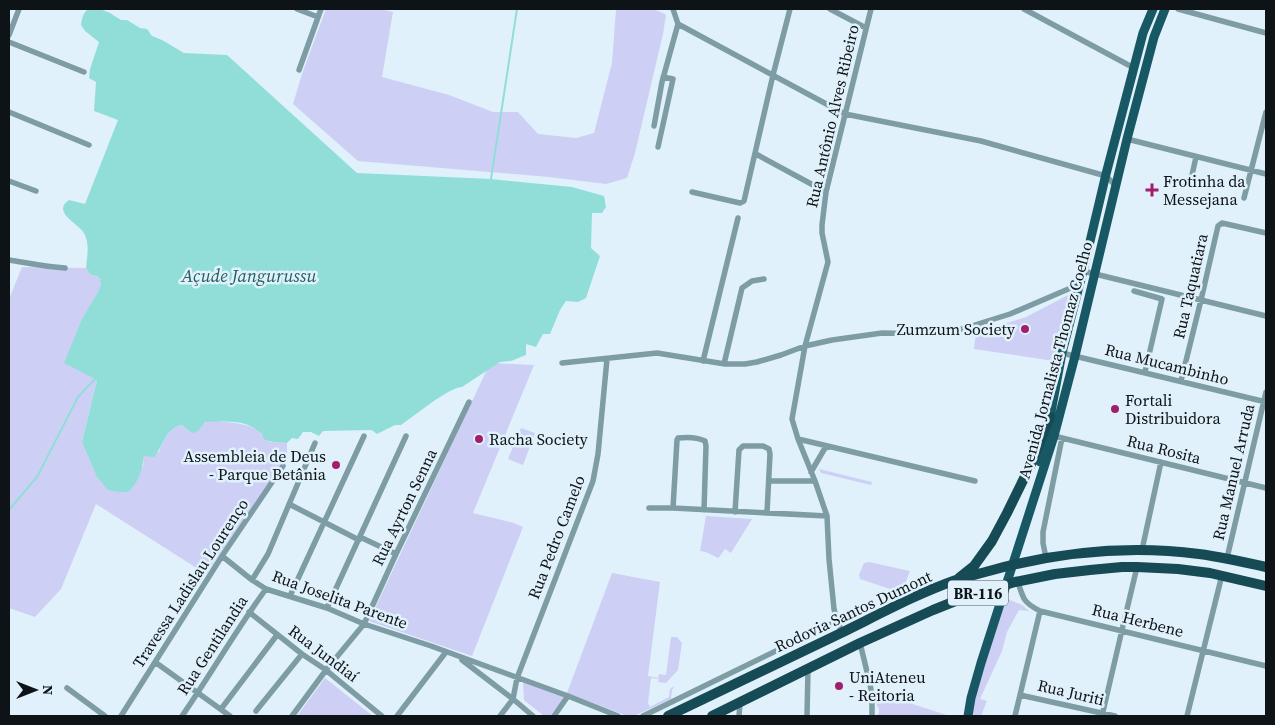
<svg xmlns="http://www.w3.org/2000/svg" width="1275" height="725" font-family="'Source Serif 4',serif">
<style>
.green{fill:#cdd0f4}
.water{fill:#91ded9}
.lines{fill:none;stroke-linecap:round;stroke-linejoin:round}
.stream{stroke:#91ded9;stroke-width:2}
.minor{stroke:#7e9ca3;stroke-width:5.5}
.primary{stroke:#185865;stroke-width:9}
.trunk{stroke:#164a55;stroke-width:10}
.poi-dot{fill:#a21e6d;stroke:#e0f1fb;stroke-width:2}
.labels{text-anchor:middle;dominant-baseline:central;stroke-width:5;stroke-linejoin:round;paint-order:stroke}
.shield{fill:#e0f1fb;stroke:#4c565b;stroke-width:1}
.shield-label{font-size:15px;font-weight:bold;fill:#0d1316}
.street-label{font-size:16px;fill:#0d1316;stroke:#e0f1fb}
.poi-label{font-size:16px;fill:#0d1316;stroke:#e0f1fb;text-anchor:start}
.water-label{font-size:18px;font-style:italic;fill:#22615e;stroke:#e0f1fb}
</style>
<rect width="100%" height="100%" fill="#e0f1fb"/>
<path class="green" d="M326,9h54l13,3 -11,65 67,18 44,17h25l20,22 38,4 18,-5 18,-70 4,-54c14,0 39,-3 50,6l-3,19 -28,119 -8,25 -21,6 -57,-7 -191,-16 -65,-57 9,-30z
M22,267l64,1 5,7 6,1c2,2 4,3 4,6 1,9 -14,29 -19,37l15,61 -15,62 61,25 1,-11 15,-4c4,-12 10,-24 23,-27l8,7c5,-3 11,-9 17,-10 7,-1 14,0 20,0 21,3 28,3 42,20h7l11,1v12l-4,7 -77,112 -110,-70 -35,85 -26,28 -26,-9v-309z
M1070,294l-16,67 -80,-12 2,-16 50,-16z
M490,363l44,2 -61,148 41,10 9,4 -51,129 -103,-35z
M521,428l14,5 -12,32 -15,-6z
M819,469l53,13 -1,3 -50,-12z
M706,516l46,3 -21,34 -6,-4 -5,7 -2,2 -12,-6 -6,-1z
M869,562l41,9 -5,13 -12,6 -33,-11 -1,-4 5,-12z
M612,573l48,9 -12,94 10,2 1,-4 7,1 5,-38h6l5,6 -4,27 -12,13 -8,-1 1,-3 -8,-1 -3,25 2,4 19,-10 1,-8 5,-3 -3,4 -1,9 -37,17h-7l-60,-23z
M1005,598l17,7 7,6 -10,-1 -12,22 -5,19 -22,48 7,2 -6,15h-10l5,-28z
M325,678l48,38h-76z
M523,682l40,15 1,2 -14,17h-6l-20,-16z
M878,693l72,23h-73v-1l2,-2v-5l-2,-2 -1,-12z"/>
<path class="water" d="M88,9h12l10,4 11,7h6l13,8 7,1 5,7 10,4 22,13 43,2 130,118 134,6 81,8 32,9 2,11 -4,6h-10l-1,35 9,8 -14,42 -8,4 -12,-1 -6,9 -10,24h-7l-7,13 -10,-3v11l-15,6 -11,1 -38,25c-13,0 -49,30 -61,38h-6l-18,9 -4,-3 -2,-1 -48,1 -4,5 -8,-4h-8l-5,7 -6,-1 -5,5c-8,-1 -16,0 -23,-4l-2,-5c-4,-3 -9,-7 -14,-9 -13,-5 -29,-3 -43,-3l-7,9 -5,2 -3,-1 -8,-7c-18,4 -18,21 -28,32l-10,-1c-2,14 -5,26 -16,36h-9l-11,-2 -11,-13 -15,-35 15,-62 -33,-17 18,-44 16,-27 3,-8 -1,-5 -3,-3 -6,-1 -5,-7c1,-12 4,-24 -2,-35 -5,-9 -33,-21 -15,-33l16,4 33,-84 -24,-9 2,-29 -7,-4 1,-9 9,-27 -14,-11 -4,-6c1,-7 2,-12 7,-16z"/>
<g class="lines">
<path class="stream" d="M490,180l1,-1 26,-170
M9,510l28,-33 41,-80 18,-19"/>
<path class="minor" d="M297,9l21,8
M830,9l36,19
M1024,9l110,59
M1178,9l88,24
M678,24l167,90 136,27 125,35 9,9
M9,35l10,-26
M9,42l75,30
M299,70l22,-61
M9,112l80,33
M654,126l8,-44 16,-58 -5,-15
M1127,139l139,35
M658,147l15,-68 -10,-2
M756,154l70,38
M9,181l27,10
M1190,184l6,-27
M692,192l48,11 4,-2 29,-126 17,-66
M1244,198l22,-86
M9,260c19,3 37,7 56,8
M1083,271l183,45
M1134,291l28,8 -17,73
M1062,353l204,49
M703,361l35,-143
M562,363l95,-10 68,11h20l12,-2 24,-7 24,-9 27,-6 50,-7 46,1 34,-5 48,-15 70,-30
M724,364l18,-76 10,-7 12,-2
M1181,381l20,-81 17,-74 4,-3 44,10
M1054,436l212,52
M798,439l177,42
M811,472l14,-24 4,-1
M769,481h46
M289,504l70,36
M649,508h24l154,8
M673,508l4,-68 1,-2c8,-1 19,-1 27,3l1,5 -2,64
M735,512l4,-62 4,-4h20l6,3 1,5 -3,59
M360,537l36,17
M1142,550l19,-88
M222,556l30,24 14,9 61,19 37,16 67,22 137,50 50,20
M1046,558l-3,-15v-11l19,-94
M1227,558l39,-166
M252,580l16,-26 47,-111
M1018,582c5,17 6,21 22,29l226,55
M290,596l74,-160
M327,608l79,-172
M249,612l53,42 24,16 56,46
M842,632l-5,-11 -3,-12 -5,-50 -2,-43 -12,-35 -17,-42 -6,-20 13,-73 23,-84 -6,-29v-8l4,-33 45,-183
M860,643l10,41 2,12v20
M462,660l51,39 20,17
M155,662l75,54
M67,688l38,28
M1020,695l95,21
M221,709l56,-74
M256,711l46,-57
M121,716l101,-160 61,-90
M182,716c29,-42 54,-86 84,-127
M292,716l34,-46 38,-46 32,-70 73,-152
M397,716l49,-64
M500,716l13,-17 4,-21 76,-197 5,-27 9,-95
M554,716l14,-20
M643,716l194,-95
M739,716l1,-13
M807,716l1,-47
M1015,716l25,-105
M1102,716l20,-86 15,-63
M1187,716l35,-141"/>
<path class="primary" d="M1040,462l6,-23 16,-86 21,-82 23,-97 37,-141 10,-24
M968,716l3,-18 10,-35 73,-227 21,-80 52,-217 27,-102 11,-28"/>
<path class="trunk" d="M959,578l15,-12 18,-25 15,-28 25,-51 18,-45
M668,716c57,-27 114,-55 171,-82 39,-19 77,-40 117,-54 11,-4 22,-6 33,-9 69,-19 140,-26 210,-17 23,3 45,8 67,13
M712,716l148,-73 73,-33 35,-14 47,-14 40,-8 35,-4 32,-3h15l41,2 32,4 56,13"/>
</g>
<g class="poi-dot">
<path d="M1149.5 182.5h5v5h5v5h-5v5h-5v-5h-5v-5h5z"/>
<circle cx="1025" cy="329" r="5"/>
<circle cx="1115" cy="409" r="5"/>
<circle cx="479" cy="439" r="5"/>
<circle cx="336" cy="465" r="5"/>
<circle cx="839" cy="686" r="5"/>
</g>
<g class="labels">
<rect class="shield" x="948" y="580.5" width="60" height="25" rx="4"/>
<g class="shield-label">
<text x="978" y="593">BR-116</text>
</g>
<g class="street-label">
<text transform="translate(832 116) rotate(-77)">Rua Antônio Alves Ribeiro</text>
<text transform="translate(1190 286) rotate(-77)">Rua Taquatiara</text>
<text transform="translate(1055 360) rotate(-75)">Avenida Jornalista Thomaz Coelho</text>
<text transform="translate(1167 364) rotate(14)">Rua Mucambinho</text>
<text transform="translate(1164 449) rotate(14)">Rua Rosita</text>
<text transform="translate(1233 472) rotate(-77)">Rua Manuel Arruda</text>
<text transform="translate(404 507) rotate(-64)">Rua Ayrton Senna</text>
<text transform="translate(556 537) rotate(-69)">Rua Pedro Camelo</text>
<text transform="translate(190 583) rotate(-57)">Travessa Ladislau Lourenço</text>
<text transform="translate(340 599) rotate(20)">Rua Joselita Parente</text>
<text transform="translate(853 611) rotate(-25)">Rodovia Santos Dumont</text>
<text transform="translate(1138 620) rotate(14)">Rua Herbene</text>
<text transform="translate(212 645) rotate(-57)">Rua Gentilandia</text>
<text transform="translate(324 653) rotate(37)">Rua Jundiaí</text>
<text transform="translate(1071 692) rotate(13)">Rua Juriti</text>
</g>
<g class="poi-label">
<text x="1163" y="181">Frotinha da<tspan x="1163" dy="18">Messejana</tspan></text>
<text x="1015" y="329" text-anchor="end">Zumzum Society</text>
<text x="1125" y="400">Fortali<tspan x="1125" dy="18">Distribuidora</tspan></text>
<text x="489" y="439">Racha Society</text>
<text x="326" y="456" text-anchor="end">Assembleia de Deus<tspan x="326" dy="18">- Parque Betânia</tspan></text>
<text x="849" y="677">UniAteneu<tspan x="849" dy="18">- Reitoria</tspan></text>
</g>
<g class="water-label">
<text x="249" y="275">Açude Jangurussu</text>
</g>
</g>
<rect width="1275" height="725" fill="none" stroke="#0d1316" stroke-width="20"/>
<g transform="translate(35 690) rotate(90)" stroke="#e0f1fb" stroke-width="4" paint-order="stroke">
<path d="M0-4L9 19L0 12L-9 19Z" fill="#0d1316"/>
<text y="-8" font-size="14" font-weight="bold" text-anchor="middle" fill="#0d1316">N</text>
</g>
</svg>
